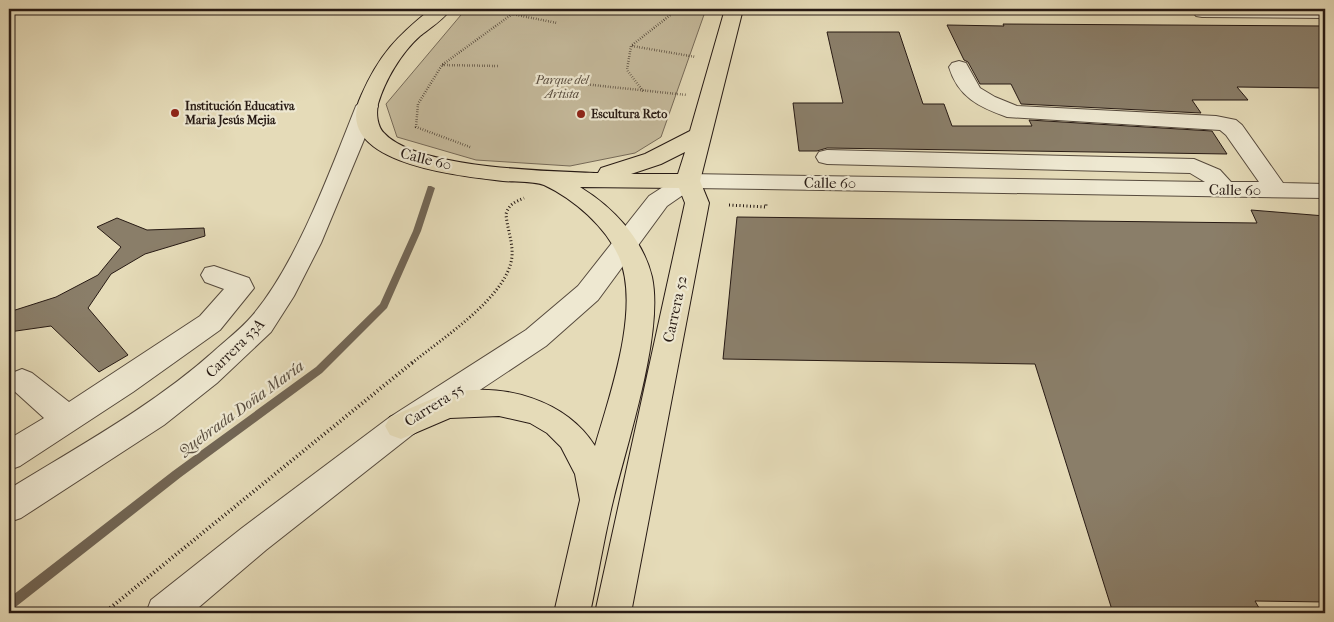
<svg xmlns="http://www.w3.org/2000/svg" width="1334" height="622" font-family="'IM FELL French Canon',serif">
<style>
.green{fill:#c5ba9c;stroke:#766a58}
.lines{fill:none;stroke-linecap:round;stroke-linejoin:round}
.stream{fill:#726655;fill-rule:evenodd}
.building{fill:#8a7e69;stroke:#271a14}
.minor-casing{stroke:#564a3d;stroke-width:2}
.major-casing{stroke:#271a14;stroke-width:2}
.path-far2{stroke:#271a14;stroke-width:2.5;stroke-dasharray:0.5 2;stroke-linecap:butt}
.path-far1{stroke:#271a14;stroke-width:3;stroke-dasharray:1 2.5;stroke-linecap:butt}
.path{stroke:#271a14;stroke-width:4;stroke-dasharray:1 3;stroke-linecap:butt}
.minor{fill:#eee8d1;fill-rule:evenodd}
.major{fill:#e5dbb8;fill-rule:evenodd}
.poi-dot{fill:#8f2418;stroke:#eee8d1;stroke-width:2}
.labels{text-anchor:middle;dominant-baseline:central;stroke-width:4.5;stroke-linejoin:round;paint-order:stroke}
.far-park-label{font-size:12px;font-style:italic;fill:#564a3d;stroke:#eee8d1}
.far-poi-label{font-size:12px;font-weight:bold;fill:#271a14;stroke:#eee8d1;text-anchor:start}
.street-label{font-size:15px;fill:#271a14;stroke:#eee8d1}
.water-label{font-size:16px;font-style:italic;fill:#594d3f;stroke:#eee8d1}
</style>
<rect width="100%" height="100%" fill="#e5dbb8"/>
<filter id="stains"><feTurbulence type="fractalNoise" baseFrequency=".004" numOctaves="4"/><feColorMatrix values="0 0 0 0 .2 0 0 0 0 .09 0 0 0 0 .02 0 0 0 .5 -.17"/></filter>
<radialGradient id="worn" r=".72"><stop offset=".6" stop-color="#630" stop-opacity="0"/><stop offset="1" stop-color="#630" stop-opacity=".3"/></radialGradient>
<path class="green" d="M466,9h240l-45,128 -26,16 -65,13 -94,-6 -79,-23 -11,-33z"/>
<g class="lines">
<path class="stream" d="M428,186h3l4,2 -14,43 -34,77 -65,65 -141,104 -168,132 -4,2v-13l164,-127 143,-104 64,-63 33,-73z"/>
</g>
<path class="building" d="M1003,24l322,2v62l-88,-1 11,13h-56l9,13 -180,-9 -10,-20h-31l-12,-22 -4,-2 -17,-35 57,1z
M827,32h72l24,72h21l8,22h80l-3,-6 183,11 15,23 -400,-6 -10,3h-18l-6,-48h50z
M1251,210l74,6v386l-70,-1 7,12h-149l-78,-249 -312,-5 14,-142 520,6z
M117,218l30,12 57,-2 1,8 -60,18 -34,20 -23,34 40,47 -29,17 -48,-46 -42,6v-20l47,-15 42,-22 23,-28 -24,-20z"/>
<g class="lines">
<g class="minor-casing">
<path id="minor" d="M1195,9h130v9l-123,-1 -6,-1 -3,-4z
M959,61l7,2 14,25 15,9 22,9 199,10 20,4 6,5 41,58 42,1v14l-632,-10 -26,18 -69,94 -52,46 -134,89 -146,115 -74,63h-46l5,-13 91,-72 148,-111 136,-87 52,-44 71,-90 31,-20 8,-2 517,8 -15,-9 -363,-9 -8,-2 -3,-5 3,-5 8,-2 367,9 26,11 11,12h28l-33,-47 -6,-5 -213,-13c-28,-10 -49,-20 -58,-50l3,-4z
M367,100l7,2 4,4 -57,137 -27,53 -23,36 -54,51 -53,42 -143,93 -12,4v-33c70,-43 142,-82 204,-137 13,-12 28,-23 39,-36 45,-53 78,-145 104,-210l4,-4z
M214,266l35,12 5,10 -34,42 -87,62 -113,74 -11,4v-31l35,-21 -32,-29 -3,-11 3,-5 10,-4 10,4 37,29 131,-86 24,-27 -19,-7 -4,-7 4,-7z"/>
</g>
<g class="major-casing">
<path id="major" d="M431,9h20c-8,11 -21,19 -31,27 -19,17 -35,44 -42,68 -2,9 -1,22 6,29 32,36 166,38 214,40l3,-5 44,-14 45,-23 35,-122h18l-43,172 9,22 -78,410h-36l90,-410 -6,-15 -99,-1c33,20 63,52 72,90 12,56 -25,166 -39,224 -9,37 -15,75 -23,112h-36l26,-113 -5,-26 -14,-27 -14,-14 -17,-10 -31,-7 -49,2 -49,21 -11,-4 -5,-9 5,-9c20,-8 40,-19 61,-24 52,-11 115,7 144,53 15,-52 46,-138 24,-189 -13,-30 -45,-58 -75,-72 -11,-4 -29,-3 -41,-4 -41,-5 -174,-17 -142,-85 18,-41 36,-60 70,-87zM685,152l-7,22h-47l30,-10z"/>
</g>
<path class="path-far2" d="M464,11l48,3 45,9
M632,46l64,11
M442,65l57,1
M583,84l104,11
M643,91l-16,-21 4,-24 47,-37
M470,147l-54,-20 2,-23 24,-39 77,-56"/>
<path class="path-far1" d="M729,205l37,2v-4
M412,363c29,-24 97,-67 100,-107 1,-14 -5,-28 -6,-42 3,-10 9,-12 18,-16"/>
<path class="path" d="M104,613l309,-251"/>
<use href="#minor" class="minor"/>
<use href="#major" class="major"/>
</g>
<g class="poi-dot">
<circle cx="175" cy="113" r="5"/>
<circle cx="581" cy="114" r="5"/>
</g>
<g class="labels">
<g class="far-park-label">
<text x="562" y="80">Parque del<tspan x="562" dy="14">Artista</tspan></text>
</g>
<g class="far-poi-label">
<text x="185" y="106">Institución Educativa<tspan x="185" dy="14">Maria Jesús Mejia</tspan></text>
<text x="591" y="114">Escultura Reto</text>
</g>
<g class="street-label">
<text transform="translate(426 159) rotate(14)">Calle 60</text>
<text transform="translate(830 183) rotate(1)">Calle 60</text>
<text transform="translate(1235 190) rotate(1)">Calle 60</text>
<text transform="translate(675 309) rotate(-78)">Carrera 52</text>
<text transform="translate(235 348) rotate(-45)">Carrera 53A</text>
<text transform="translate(434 405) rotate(-32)">Carrera 55</text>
</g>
<g class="water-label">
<text transform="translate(241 408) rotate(-36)">Quebrada Doña María</text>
</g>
</g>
<rect width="1334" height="622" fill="none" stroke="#e5dbb8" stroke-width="30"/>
<rect x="10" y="10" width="1314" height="602" fill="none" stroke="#271a14" stroke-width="2.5"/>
<rect x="15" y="15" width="1304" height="592" fill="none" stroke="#271a14"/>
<rect width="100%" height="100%" filter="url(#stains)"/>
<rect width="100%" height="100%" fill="url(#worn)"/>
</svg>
